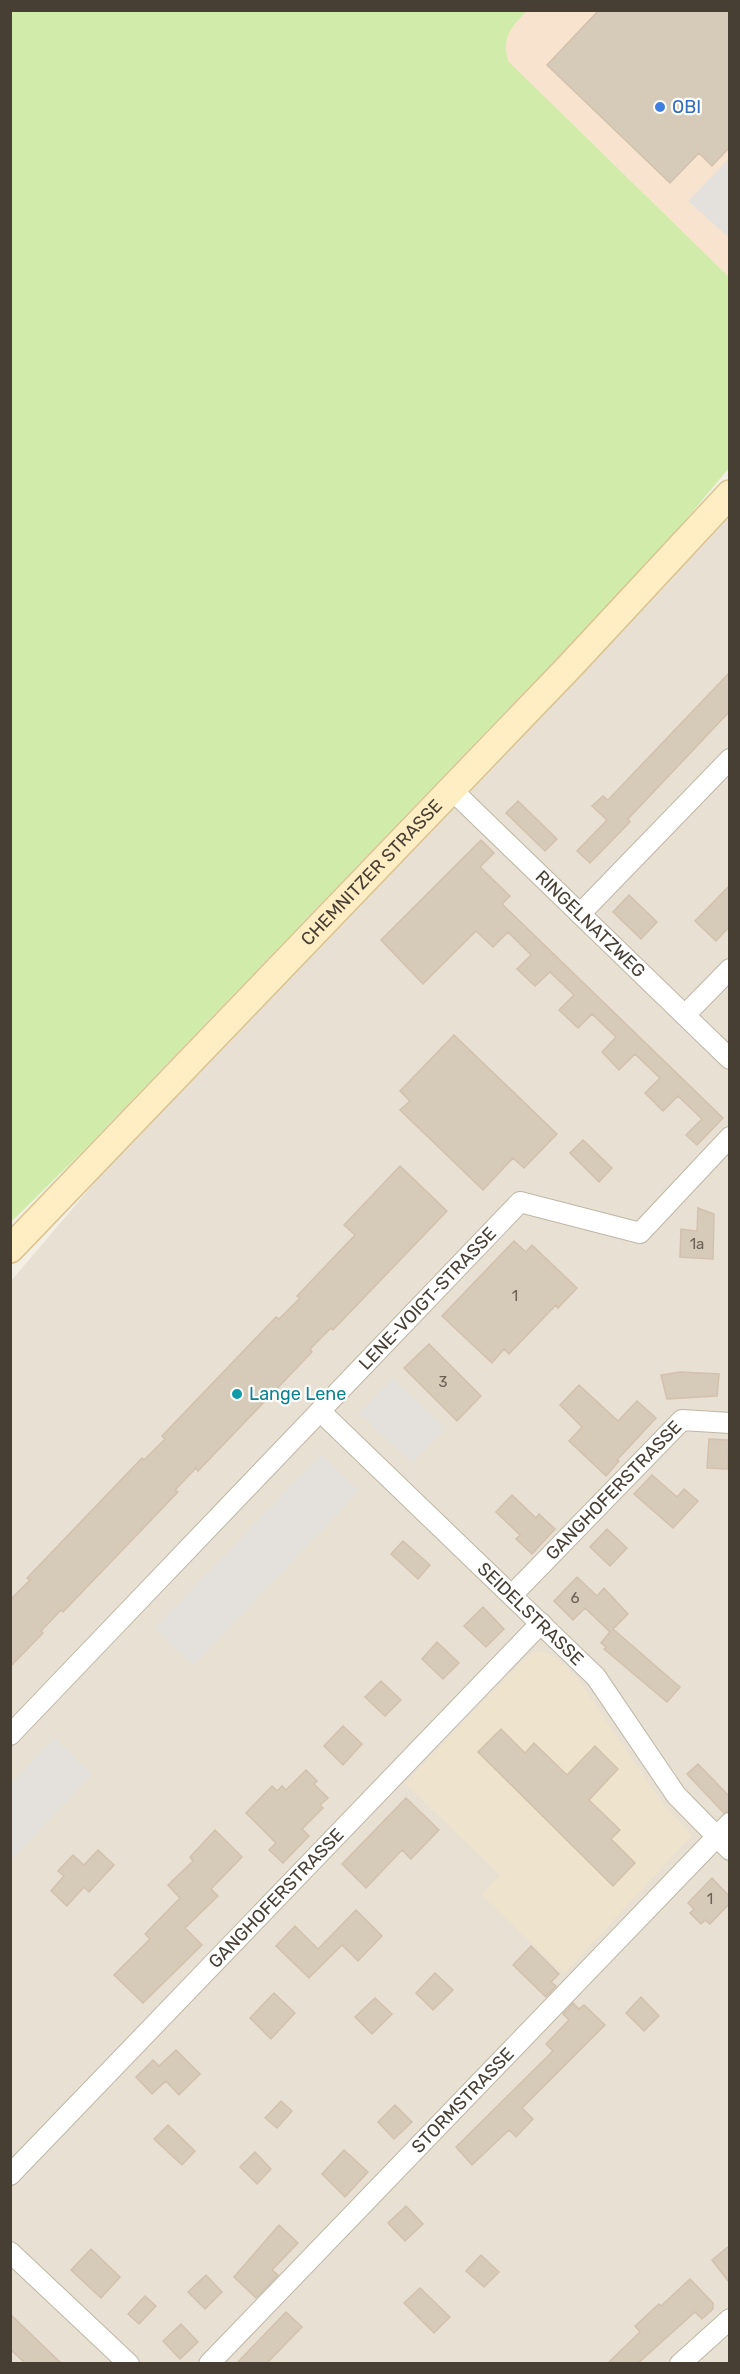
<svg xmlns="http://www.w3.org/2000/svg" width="740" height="2374" font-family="Rubik,sans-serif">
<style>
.residential{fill:#e8e0d2}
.commercial{fill:#f8e4ce}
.education{fill:#eee3cd}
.green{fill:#d1ecaa}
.parking{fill:#e4e1dd}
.building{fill:#d6cab9;stroke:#d2c1ac;stroke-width:1.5}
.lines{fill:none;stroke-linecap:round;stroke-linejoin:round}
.street-casing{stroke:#c0b6a6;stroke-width:22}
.secondary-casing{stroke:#dbc492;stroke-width:30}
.street{stroke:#fff;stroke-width:20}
.secondary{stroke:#ffeec4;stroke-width:27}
.shop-dot{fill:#3f7fe0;stroke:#fff;stroke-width:2}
.culture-dot{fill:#0f9aa8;stroke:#fff;stroke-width:2}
.labels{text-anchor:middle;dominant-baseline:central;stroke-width:4.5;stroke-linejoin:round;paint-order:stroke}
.number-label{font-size:15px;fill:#6b6155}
.shop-label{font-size:18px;fill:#366cbe;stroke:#fff;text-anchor:start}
.street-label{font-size:18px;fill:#473e34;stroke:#fff}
.culture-label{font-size:18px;fill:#0d838f;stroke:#fff;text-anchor:start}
</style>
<rect width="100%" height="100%" fill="#f4efe5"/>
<path class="residential" d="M729,515v1848l-718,1v-1083l158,-186 528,-552z"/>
<path class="commercial" d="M527,11h202v266l-222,-216 -3,-15 5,-16z"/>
<path class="education" d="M543,1651l15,8 20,20 84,124 30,32 -128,139 -83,-79 19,-20 -95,-92 120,-125 10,-6z"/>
<path class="green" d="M11,11h516c-17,18 -25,24 -19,50l221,216v191l-70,84 -573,596 -75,74z"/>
<path class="parking" d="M729,158v80l-41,-37z
M392,1378l53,50 -33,35 -53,-50z
M321,1454l38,37 -166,174 -38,-37z
M54,1738l38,36 -81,86v-77z"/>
<path class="building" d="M599,10h130v138l-17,18 -13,-13 -29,30 -123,-118z
M729,673v39l-101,107 2,3 -40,41 -13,-12 30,-31 -15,-14 11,-10 5,4z
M518,801l39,38 -12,12 -39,-38z
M481,840l13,13 -14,14 30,29 -8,8 221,214 -26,27 -11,-10 16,-16 -24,-23 -15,15 -18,-18 15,-15 -25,-24 -16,16 -17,-18 14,-15 -24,-23 -14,14 -19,-18 15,-15 -24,-23 -15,14 -18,-17 14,-14 -23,-23 -15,15 -17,-16 -53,53 -42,-44z
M729,886v41l-13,14 -21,-20z
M629,895l28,27 -16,17 -28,-27z
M454,1035l103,99 -33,34 -11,-10 -30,32 -83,-80 10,-9 -10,-10z
M583,1140l29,28 -13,14 -29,-29z
M400,1166l47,45 -114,119 -2,-2 -21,21 2,3 -114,119 -2,-3 -21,22 3,2 -115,120 -2,-2 -20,21 2,2 -33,34v-67l20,-20 -3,-2 115,-120 2,2 21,-21 -3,-3 114,-119 3,2 21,-21 -3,-2 58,-61 -11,-10z
M698,1208l16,6 -1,45 -33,-2 1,-28 16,2z
M514,1241l12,11 6,-7 45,43 -19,20 -2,-3 -47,49 -5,-5 -12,14 -50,-47z
M429,1344l52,52 -24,25 -53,-53z
M680,1372l39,2 -2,22 -50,3 -6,-24z
M579,1385l39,36 19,-20 19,17 -39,42 2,1 -13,15 -37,-35 13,-14 -22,-22z
M709,1439l20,1 -1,29 -21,-1z
M652,1475l25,22 7,-8 14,12 -25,27 -39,-34z
M512,1495l24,23 3,-4 16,15 -23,25 -16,-15 4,-4 -24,-23z
M607,1529l20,19 -17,18 -20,-19z
M403,1541l27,24 -12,14 -27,-25z
M577,1577l20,19 7,-8 24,26 -15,15 67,58 -13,15 -63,-53 2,-2 -5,-4 9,-11 -25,-24 -12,12 -19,-19z
M483,1607l21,22 -18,18 -22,-21z
M437,1642l22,21 -16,16 -21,-20z
M381,1681l20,19 -16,16 -20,-19z
M343,1726l19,18 -19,21 -19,-19z
M501,1729l24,24 9,-10 33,32 28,-29 23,23 -29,31 31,30 -9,9 24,24 -22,23 -135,-134z
M698,1764l31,32v15l-5,2 -37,-39z
M306,1770l11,11 -3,3 14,14 -8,7 3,3 -21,21 7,7 -26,27 -14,-13 7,-7 -30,-30 26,-27 5,5 5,-5 4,4z
M406,1798l33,32 -28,29 -9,-9 -36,38 -24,-24z
M215,1830l27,27 -31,32 7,7 -33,32 17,17 -59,58 -29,-28 36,-36 -5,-5 35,-36 -12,-13 25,-24 -3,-4z
M98,1850l16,15 -25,27 -5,-5 -17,19 -16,-15 13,-15 -6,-5 15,-16 11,10z
M712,1878l17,18v8l-19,20 -5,-4 -4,4 -11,-11 4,-4 -6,-6z
M356,1910l26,26 -24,25 -16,-16 -33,33 -33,-32 19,-20 23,23z
M531,1946l28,28 -8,8 5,4 -10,11 -33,-32z
M435,1973l18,17 -20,20 -17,-17z
M274,1993l21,20 -24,26 -21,-21z
M641,1997l18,19 -15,15 -18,-18z
M375,1998l17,16 -20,20 -17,-17z
M573,2003l6,6 5,-4 21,20 -83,83 11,11 -17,18 -7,-7 -37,35 -16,-18 97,-96 -7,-7 23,-24 -6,-6z
M176,2050l24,24 -21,21 -13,-14 -14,13 -16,-17 17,-17 6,6z
M281,2101l11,10 -15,17 -12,-10z
M395,2105l17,17 -18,17 -16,-17z
M168,2125l27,26 -13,14 -28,-26z
M344,2150l24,22 -23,25 -23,-23z
M255,2152l16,17 -14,15 -17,-17z
M406,2206l17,18 -18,17 -17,-18z
M279,2225l19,18 -26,27 6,5 -22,23 -22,-21z
M729,2246v36l-17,-22z
M91,2249l29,28 -19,21 -30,-28z
M481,2255l18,17 -15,15 -18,-16z
M206,2275l16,17 -17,17 -17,-17z
M690,2279l23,24v6l-11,10 -7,-7 -58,52h-30l33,-32 -5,-6 24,-22 2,2z
M420,2288l30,29 -16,16 -30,-30z
M145,2296l11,10 -17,18 -11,-10z
M286,2312l16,15 -36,37h-30z
M10,2314l52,50h-36l-16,-15z
M181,2324l17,18 -18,17 -17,-18z"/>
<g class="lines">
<g class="street-casing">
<g id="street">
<path id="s1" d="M451,789l279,270"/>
<path d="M580,914l150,-155"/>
<path d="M685,1015l45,-46"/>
<path id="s2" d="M321,1412l275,265 80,118 54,55"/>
<path id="s3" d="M512,1595l170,-175 48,3"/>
<path id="s4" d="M10,1735l510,-533 120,31 90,-96"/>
<path id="s5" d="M10,2175l531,-552"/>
<path d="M10,2252l119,112"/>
<path id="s6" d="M209,2364l521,-541"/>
<path d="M680,2364l50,-45"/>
</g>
</g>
<g class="secondary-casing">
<g id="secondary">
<path id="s7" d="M10,1249l562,-585 158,-170"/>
</g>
</g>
<use href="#street" class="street"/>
<use href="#secondary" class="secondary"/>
</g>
<circle class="shop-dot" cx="660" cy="107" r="6"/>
<circle class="culture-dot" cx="237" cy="1394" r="6"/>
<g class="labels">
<g class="number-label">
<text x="697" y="1244">1a</text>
<text x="515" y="1296">1</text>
<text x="443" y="1382">3</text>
<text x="575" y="1598">6</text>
<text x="710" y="1899">1</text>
</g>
<g class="shop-label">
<text x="672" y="107">OBI</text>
</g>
<g class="street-label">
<text stroke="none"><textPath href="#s7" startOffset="522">CHEMNITZER STRASSE</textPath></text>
<text stroke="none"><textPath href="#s1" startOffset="194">RINGELNATZWEG</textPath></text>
<text stroke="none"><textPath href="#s4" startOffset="604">LENE-VOIGT-STRASSE</textPath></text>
<text stroke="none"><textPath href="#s3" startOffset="146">GANGHOFERSTRASSE</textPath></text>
<text stroke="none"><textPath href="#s2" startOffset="291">SEIDELSTRASSE</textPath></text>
<text stroke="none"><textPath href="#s5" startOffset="384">GANGHOFERSTRASSE</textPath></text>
<text stroke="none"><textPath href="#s6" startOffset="366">STORMSTRASSE</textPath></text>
</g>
<g class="culture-label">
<text x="249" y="1394">Lange Lene</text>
</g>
</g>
<rect width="740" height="2374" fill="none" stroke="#473e34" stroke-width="24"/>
</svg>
